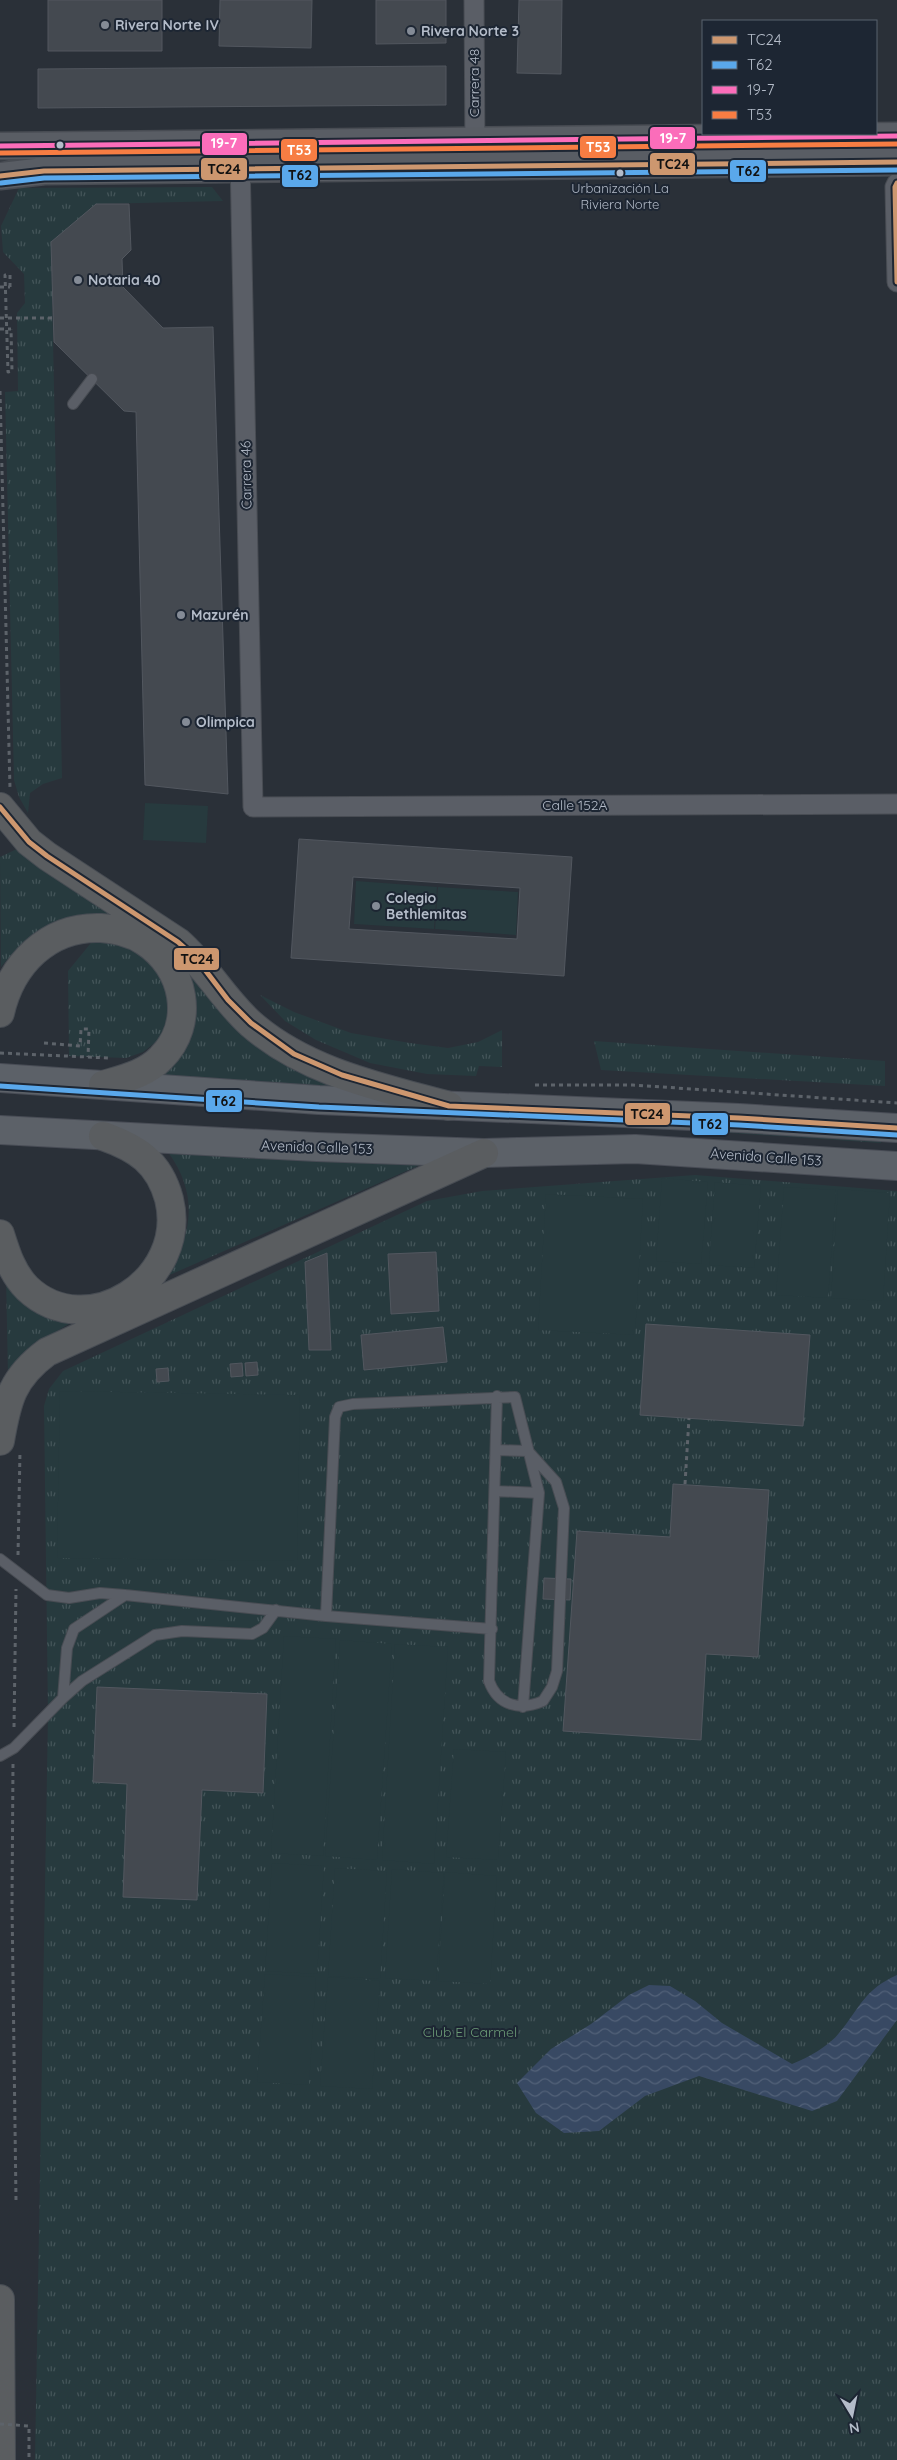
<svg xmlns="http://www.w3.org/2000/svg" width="897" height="2460" font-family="Quicksand,sans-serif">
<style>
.grass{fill:url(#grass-tufts)}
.pitch{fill:#273a3e}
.water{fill:url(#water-waves)}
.building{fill:#444950;stroke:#52575f;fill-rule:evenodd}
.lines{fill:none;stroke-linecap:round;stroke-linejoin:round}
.lane-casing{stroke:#484c53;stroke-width:12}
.street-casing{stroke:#484c53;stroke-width:21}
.secondary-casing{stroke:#484c53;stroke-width:29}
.primary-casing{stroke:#484c55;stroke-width:30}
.highway-casing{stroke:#474c53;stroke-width:30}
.path{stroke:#5d636a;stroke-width:3;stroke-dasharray:4 4;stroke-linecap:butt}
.lane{stroke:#5a5e66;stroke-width:10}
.street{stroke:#5a5e66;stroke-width:19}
.secondary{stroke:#595d64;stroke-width:26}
.primary{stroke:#5c6168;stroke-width:28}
.highway{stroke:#5a5d60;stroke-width:28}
.path-bridge{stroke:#5d636a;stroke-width:3;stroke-dasharray:4 4;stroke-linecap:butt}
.bus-1-casing{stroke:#1d2633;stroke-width:9}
.bus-2-casing{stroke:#1d2633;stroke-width:9}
.bus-3-casing{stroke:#1d2633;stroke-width:9}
.bus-4-casing{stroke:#1d2633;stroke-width:9}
.bus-1{stroke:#cd976f;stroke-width:5}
.bus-2{stroke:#5aa8eb;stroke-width:5}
.bus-3{stroke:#fb6dba;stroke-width:5}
.bus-4{stroke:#f77d43;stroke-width:5}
.poi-dot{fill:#848b96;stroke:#1d2633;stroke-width:2}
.bus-dot{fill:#b4bcc9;stroke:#1d2633;stroke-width:2}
.labels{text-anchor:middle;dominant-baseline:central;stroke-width:4;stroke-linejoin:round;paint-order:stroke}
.bus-label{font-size:13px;fill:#b4bcc9;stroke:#1d2633}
.poi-label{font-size:14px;font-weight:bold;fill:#b4bcc9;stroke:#1d2633;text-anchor:start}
.street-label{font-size:14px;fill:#b4bcc9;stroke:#1d2633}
.park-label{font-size:14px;fill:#6b9a76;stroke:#1d2633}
.line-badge{stroke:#1d2633;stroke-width:2}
.badge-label{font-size:14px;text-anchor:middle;font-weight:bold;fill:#fff}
.pale-badge-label{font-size:14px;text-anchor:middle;font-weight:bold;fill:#111}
</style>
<defs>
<pattern id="grass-tufts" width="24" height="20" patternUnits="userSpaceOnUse" patternTransform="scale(1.25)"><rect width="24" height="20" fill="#273a3e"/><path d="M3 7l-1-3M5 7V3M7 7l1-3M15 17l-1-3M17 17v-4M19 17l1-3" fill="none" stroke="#445559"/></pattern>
<pattern id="water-waves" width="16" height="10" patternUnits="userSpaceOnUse" patternTransform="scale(1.25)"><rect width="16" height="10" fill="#384963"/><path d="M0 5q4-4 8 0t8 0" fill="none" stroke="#526178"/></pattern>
</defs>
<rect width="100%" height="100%" fill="#2a3038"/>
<path class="grass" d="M212,187l11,14 -127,3 -45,38 11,536 -19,6 -13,9 -2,20 -9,-16 -5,-17 -9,-388 13,-1 -1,-78 8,-10 -1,-29 -21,-22 -2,-26 18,-38z
M21,847l119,77c-71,-5 -89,-16 -139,43l-1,-110z
M95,938l34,5 29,22 13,30 -3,27 -7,16 -18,14 -17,6 -57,-2 -1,-85z
M177,955l169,136 -194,-12 27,-21 13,-26z
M260,995l34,17 57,21 59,10 38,5 30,-6 24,-12v37l-23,-1 -3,10 -49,-2 -57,-11 -54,-23 -31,-19z
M594,1041l291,20v25l-284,-16z
M703,1128l178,12v3l-179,-12z
M168,1152l261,9 -264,116c28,-42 34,-82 3,-125z
M695,1175l202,16v1269h-862l13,-745 -4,-309 5,-17 14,-18 364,-170 55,-10z
M6,1276l78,39 -49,29 -27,32z"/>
<path class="pitch" d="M145,803l63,3 -2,37 -63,-3z
M356,881l81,6 -3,42 -80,-5z
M438,887l80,5 -2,43 -81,-6z
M662,1178l46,4 -7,82 -45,-3z
M715,1182l46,4 -7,82 -45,-3z
M784,1187l52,3 -8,108 -52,-3z
M838,1189l52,4 -7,108 -52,-3z
M546,1194l97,5 -8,136 -97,-5z
M60,1391l240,4 -3,166 -240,-3z
M284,1636l52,3 -13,217 -52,-3z
M340,1640l52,4 -15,216 -52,-4z
M395,1644l53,3 -14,217 -52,-4z
M454,1749l52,3 -8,108 -52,-3z
M272,1863l52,3 -7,108 -52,-3z
M335,1868l52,3 -7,108 -52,-3z
M392,1869l52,4 -8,108 -51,-3z
M445,1872l52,4 -7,108 -52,-3z
M265,1974l51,3 -7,108 -52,-3z
M328,1977l52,4 -8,108 -52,-3z"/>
<path class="water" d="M897,1975v45l-60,81 -25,10 -113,-35 -54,20 -46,35 -35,2 -28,-20 -19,-30 34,-34 40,-25 38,-29 20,-10 21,1 25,15 27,22 70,41c17,-7 36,-17 48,-32 21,-26 24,-42 57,-57z"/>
<path class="building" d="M48,0h114v51h-114z
M220,0h92l-1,48 -92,-2z
M376,0h70v43l-70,1z
M519,0h43l-1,74 -44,-1z
M446,66v39l-408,3v-39z
M96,204h33l2,46 -9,9 1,28 40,41 50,-1 15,467 -83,-9 -9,-373 -12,-1 -70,-69 -3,-100z
M299,839l273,18 -8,119 -273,-18zM353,877l167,11 -3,51 -168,-10z
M436,1252l3,59 -48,3 -3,-60z
M327,1253l4,97h-22l-4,-88z
M646,1324l164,11 -7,91 -163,-11z
M443,1327l4,35 -83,8 -3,-35z
M257,1362l1,13 -12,1 -1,-13z
M242,1363l1,13 -12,1 -1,-13z
M168,1368l1,13 -12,1 -1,-13z
M673,1484l96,6 -11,167 -52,-3 -5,86 -138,-9 14,-200 93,6z
M544,1578l27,1 -1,21 -27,-1z
M97,1687l170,7 -4,99 -61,-3 -5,110 -74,-3 4,-113 -34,-2z"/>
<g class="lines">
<g class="lane-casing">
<path id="lane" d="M73,404l19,-25
M496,1450l32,1 28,31 8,26 -7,163 -5,16 -9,14c-23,10 -45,5 -54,-20l8,-285
M495,1491l44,2
M0,1559l47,36 22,3 31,-5 25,2 201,21 166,13
M326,1616l9,-199 4,-10 14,-3 162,-7 24,96 -16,214
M63,1698l19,-17 73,-46 27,-4 70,3 11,-6 13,-18
M0,1756l14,-8 49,-50 4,-50 7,-19 51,-34"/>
</g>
<g class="street-casing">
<path id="street" d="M474,0l1,154
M240,158l13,649 644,-3
M897,183l-2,4 2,95"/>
</g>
<g class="secondary-casing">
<path id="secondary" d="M0,146l897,-10
M0,176l44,-5 853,-9"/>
</g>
<g class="primary-casing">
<path id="primary" d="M0,1078l319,22 420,18 158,10
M0,1130l317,17 167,6 151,-4 262,17"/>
</g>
<g class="highway-casing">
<path id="highway" d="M0,807l29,35 18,14 131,86c28,24 45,57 73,82 55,48 129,63 198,82
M0,1013c11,-49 48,-87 101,-85 14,1 31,5 43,13 41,26 52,82 17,117 -15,16 -38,21 -58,27
M0,1234c6,19 12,39 27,54 60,57 162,-8 142,-89 -10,-37 -32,-51 -66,-63
M0,1441c7,-41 12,-63 47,-89l437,-199
M0,2299l1,161"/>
</g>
<path class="path" d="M0,287h10
M0,318h53
M0,329h11
M0,391l10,397
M44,1043l36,3 1,-17h8l-1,28
M0,1053l109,5
M535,1085h98l264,18
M685,1484l4,-66
M18,1555l2,-104
M14,1727l2,-138
M13,1764l-1,140 4,296"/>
<use href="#lane" class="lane"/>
<use href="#street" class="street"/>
<use href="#secondary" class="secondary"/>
<use href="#primary" class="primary"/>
<use href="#highway" class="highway"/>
<path class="path-bridge" d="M10,287v-12h-5l3,97 4,-1 -1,-42
M0,2424l29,2v34"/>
<g class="bus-1-casing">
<path id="bus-1" d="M0,176l44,-5 853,-9
M897,183l-2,4 2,95
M0,807l29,35 18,14 131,86 18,16 32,42 23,23 43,31 48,21 107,31 290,12 158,10"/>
</g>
<g class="bus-2-casing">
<path id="bus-2" d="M1,183l43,-5 853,-8
M0,1086l319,21 420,18 158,10"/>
</g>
<g class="bus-3-casing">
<path id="bus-3" d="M0,146l897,-10"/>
</g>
<g class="bus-4-casing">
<path id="bus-4" d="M0,153l897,-9"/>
</g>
<use href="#bus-1" class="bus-1"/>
<use href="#bus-2" class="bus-2"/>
<use href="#bus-3" class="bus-3"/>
<use href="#bus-4" class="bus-4"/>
</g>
<g class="poi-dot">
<circle cx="105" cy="25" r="5"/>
<circle cx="411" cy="31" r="5"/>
<circle cx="78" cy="280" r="5"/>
<circle cx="181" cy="615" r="5"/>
<circle cx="186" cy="722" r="5"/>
<circle cx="376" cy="906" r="5"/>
</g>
<g class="bus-dot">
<circle cx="60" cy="145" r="4.5"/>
<circle cx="620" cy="173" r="4.5"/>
</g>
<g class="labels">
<g class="bus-label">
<text x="620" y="188">Urbanización La<tspan x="620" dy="16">Riviera Norte</tspan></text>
</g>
<g class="poi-label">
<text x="115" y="25">Rivera Norte IV</text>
<text x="421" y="31">Rivera Norte 3</text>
<text x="88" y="280">Notaria 40</text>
<text x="191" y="615">Mazurén</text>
<text x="196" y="722">Olimpica</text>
<text x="386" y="898">Colegio<tspan x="386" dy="16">Bethlemitas</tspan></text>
</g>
<g class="street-label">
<text transform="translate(474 83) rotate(-90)">Carrera 48</text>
<text transform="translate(246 475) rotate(-91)">Carrera 46</text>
<text x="575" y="805">Calle 152A</text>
<text transform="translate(317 1147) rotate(2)">Avenida Calle 153</text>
<text transform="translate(766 1157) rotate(4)">Avenida Calle 153</text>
</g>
<g class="park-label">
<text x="470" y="2032">Club El Carmel</text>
</g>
</g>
<g class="line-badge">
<rect x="649" y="126" width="47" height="24" rx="5" fill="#fb6dba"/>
<rect x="201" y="132" width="47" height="24" rx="5" fill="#fb6dba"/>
<rect x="579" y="135" width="38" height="24" rx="5" fill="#f77d43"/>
<rect x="280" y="138" width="38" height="24" rx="5" fill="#f77d43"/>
<rect x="649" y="152" width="47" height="24" rx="5" fill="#cd976f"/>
<rect x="200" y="157" width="48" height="24" rx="5" fill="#cd976f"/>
<rect x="729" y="159" width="38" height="24" rx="5" fill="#5aa8eb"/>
<rect x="281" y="164" width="38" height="24" rx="5" fill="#5aa8eb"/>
<rect x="173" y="947" width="47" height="24" rx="5" fill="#cd976f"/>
<rect x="205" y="1089" width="38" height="24" rx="5" fill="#5aa8eb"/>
<rect x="624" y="1102" width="47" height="24" rx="5" fill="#cd976f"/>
<rect x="691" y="1112" width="38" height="24" rx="5" fill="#5aa8eb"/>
</g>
<g class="badge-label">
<text x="673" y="143">19-7</text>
<text x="224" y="148">19-7</text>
<text x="598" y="152">T53</text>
<text x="299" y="155">T53</text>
</g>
<g class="pale-badge-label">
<text x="673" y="169">TC24</text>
<text x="224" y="174">TC24</text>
<text x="748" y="176">T62</text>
<text x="300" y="180">T62</text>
<text x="197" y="964">TC24</text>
<text x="224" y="1106">T62</text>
<text x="647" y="1119">TC24</text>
<text x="710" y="1129">T62</text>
</g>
<rect x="702" y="20" width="175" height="115" fill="#1d2633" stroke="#59626f"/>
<rect x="712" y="36" width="25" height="8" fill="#cd976f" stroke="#59626f"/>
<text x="747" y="45" font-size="15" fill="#b4bcc9">TC24</text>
<rect x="712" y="61" width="25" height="8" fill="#5aa8eb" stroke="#59626f"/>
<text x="747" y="70" font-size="15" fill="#b4bcc9">T62</text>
<rect x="712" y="86" width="25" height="8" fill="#fb6dba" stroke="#59626f"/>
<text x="747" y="95" font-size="15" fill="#b4bcc9">19-7</text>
<rect x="712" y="111" width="25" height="8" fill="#f77d43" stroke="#59626f"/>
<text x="747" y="120" font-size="15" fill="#b4bcc9">T53</text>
<g transform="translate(852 2415) rotate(170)" stroke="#1d2633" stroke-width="4" paint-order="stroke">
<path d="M0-4L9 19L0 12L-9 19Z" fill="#b4bcc9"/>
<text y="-8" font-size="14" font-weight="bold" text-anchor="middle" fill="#b4bcc9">N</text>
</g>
</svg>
